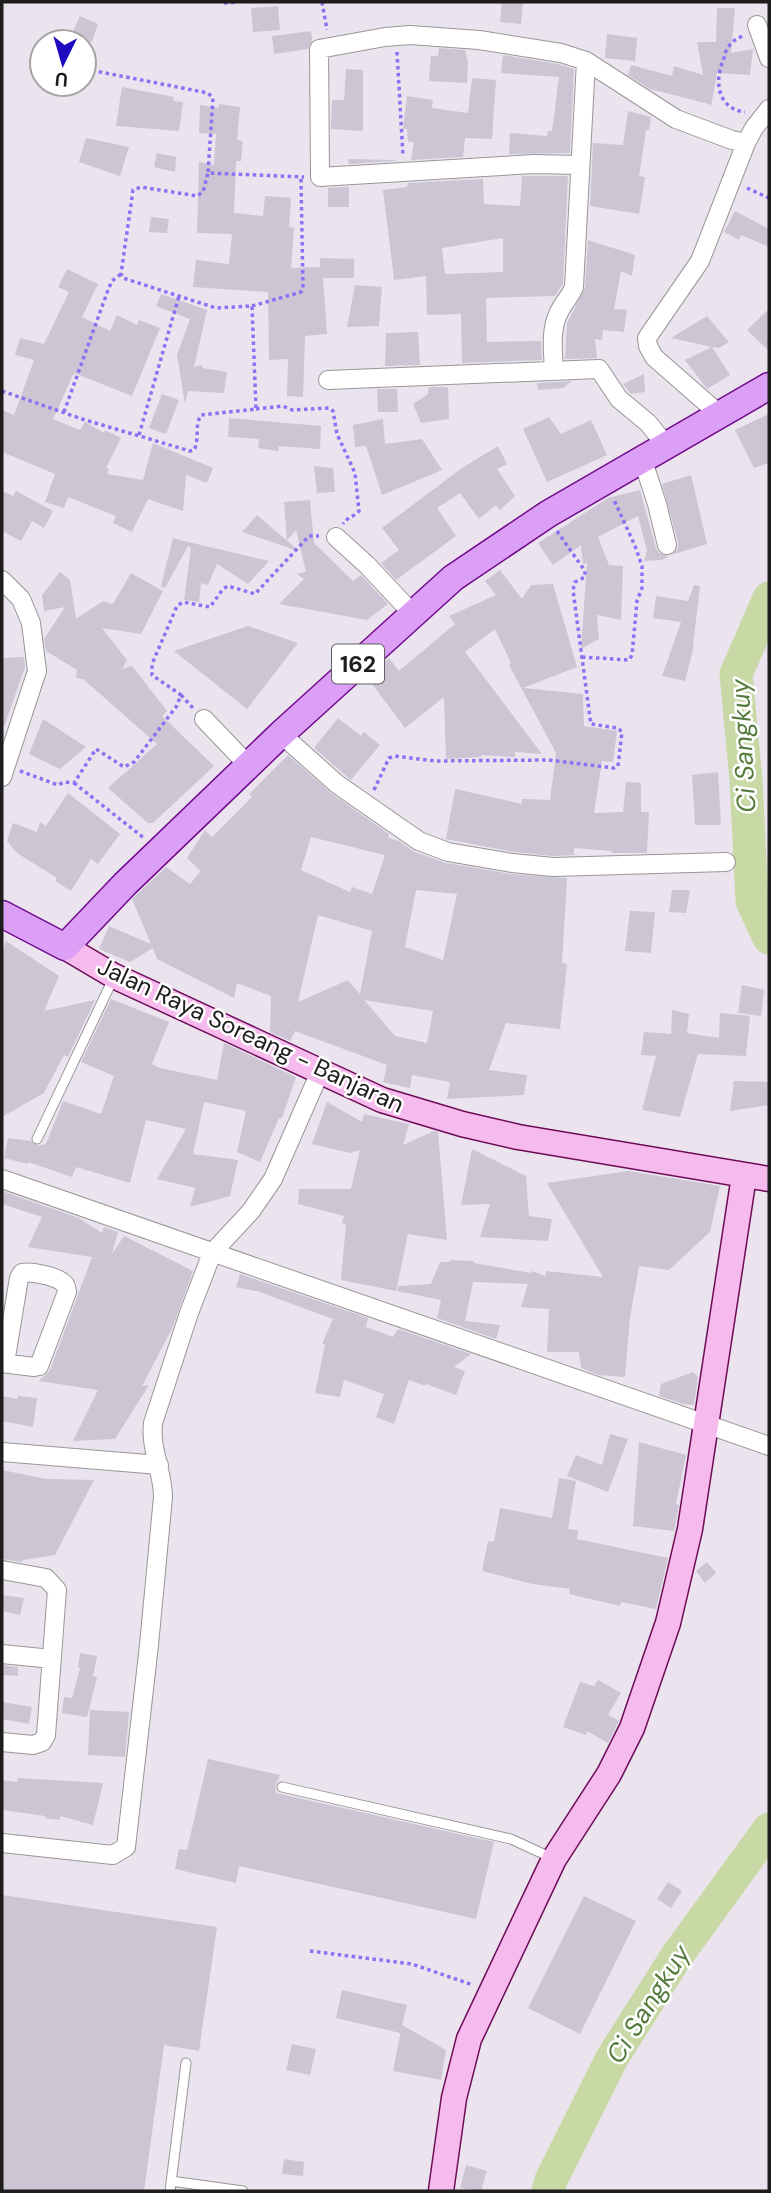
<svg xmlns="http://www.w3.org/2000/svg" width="771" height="2193" font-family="'DM Sans',sans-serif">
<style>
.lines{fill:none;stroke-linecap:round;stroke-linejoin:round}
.river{stroke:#c8d9a6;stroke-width:33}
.building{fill:#cdc4d4;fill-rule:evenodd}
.lane-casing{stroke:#979797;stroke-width:11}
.street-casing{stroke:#979797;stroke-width:20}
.secondary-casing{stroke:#6e0b58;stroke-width:27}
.primary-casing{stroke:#71088e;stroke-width:29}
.path{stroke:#8c71f2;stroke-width:3.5;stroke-dasharray:3.5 3.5;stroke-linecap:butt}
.lane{stroke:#fff;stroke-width:9}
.street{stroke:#fff;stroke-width:18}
.secondary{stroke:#f6baec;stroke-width:24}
.primary{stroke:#dba0f6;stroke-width:26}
.labels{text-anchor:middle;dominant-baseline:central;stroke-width:5;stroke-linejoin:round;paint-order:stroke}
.shield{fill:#fff;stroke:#616161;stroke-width:2}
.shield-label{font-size:23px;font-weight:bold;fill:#1d1d1d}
.street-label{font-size:24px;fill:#1d1d1d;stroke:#fff}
.water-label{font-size:26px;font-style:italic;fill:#547a3c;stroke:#fff}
</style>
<rect width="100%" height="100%" fill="#ebe4ee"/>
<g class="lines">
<path class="river" d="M769,598l-33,76 10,106 6,121 17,37
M548,2191l3,-11 61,-122 64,-101 93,-128"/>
</g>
<path class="building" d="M502,2h21l-2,22 -21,-2z
M278,6l2,24 -27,2 -2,-24z
M717,8h18l-4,45 22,-4 -3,26 -33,-2 -6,33 -2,-2 -59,-15 -22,-14 3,-10 41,11 2,-10 29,9 -6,-33h19z
M80,16l18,8 -6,18h-20l1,-6h-2z
M311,31l1,9 -4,9 -34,5 -2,-18z
M607,34l30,4 -2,23 -30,-3z
M439,48l26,2 3,12 -1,21 -38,-2 2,-25h7z
M503,55l55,9 16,5 -4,84 -61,1 1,-21 37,3 1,-5h4l7,-54 -58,-4z
M346,69l17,1v61l-32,-2 1,-29h12z
M472,78l24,2 -4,59 -27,-1 -2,19 -52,3 3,-18h-6l-1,-13h-4l4,-33 26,4 -1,8 36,5z
M122,87l52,10 -1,4 10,1 -4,29 -63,-5z
M219,104l21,3 -3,33 6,1 -2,20h-5l-2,52 29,3 2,-20 26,2 -2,29 5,1 -3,40 29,-1v-9l34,1v19h-31l4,56 -22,2 -2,61 -16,-1 1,-37 -19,1 -1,-68 -75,-5 3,-27 33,4 3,-30 -35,-1 2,-71 15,3 2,-31 -17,-1 1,-28 19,3z
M628,111l23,6 -2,13h-3l-7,46 6,1 -6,37 -49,-8 3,-63 30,2z
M86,138l43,9 -9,29 -41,-14z
M157,153l19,4 -1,15 -21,-5z
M348,159l48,1v1l-47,3z
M522,176h46l-5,108 -8,12 -69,2 1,44 54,-1 1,19 -80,3 -1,-49 -34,1 -1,-39 -32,4 -11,-90 24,-3 1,-4 75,-4 1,25 36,2zM503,238v34l-58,2 -3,-26z
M349,187v20h-21v-19z
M735,211l34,18v18l-28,-12 -2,5 -15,-8z
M151,217l18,2 -2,14 -18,-1z
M588,240l47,15 -3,21 -11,-5 -7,38 13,1 -3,22 -21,-2 -1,10 -7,-1 2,19 -32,1 2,-36 18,-35z
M67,269l31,15 -16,33 28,14 7,-16 20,10 2,-5 21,8 -28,68 -58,-23 -21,46 27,11 5,-8 19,11 1,-3 16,8 -15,30 3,1 -2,5 36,6 10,-37 60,25 -6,15 -21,-8 -3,36 -35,-12 -16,33 -19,-9 3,-7 -48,-19 -4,11 -19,-6 10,-28 -53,-22v-42l12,5 20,-55 -19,-5 5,-17 24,6 25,-52 -11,-5z
M355,285l27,2 -3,39 -32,1z
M161,294l46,16 -13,57 8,-2v3l25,4 -3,21 -36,-2 -3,13 -8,-49 13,-36 -34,-13z
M769,309v42l-22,-21z
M707,316l22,26 -10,6 -7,-1 18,28 -23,14 -22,-29 27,-13 -41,-9z
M418,332l2,33 -35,1 1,-33z
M644,374l1,18 -14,2 -8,-10z
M572,381l-9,7 -25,2 -1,-7z
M429,387h19l1,32 -28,4 -8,-19 15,-10z
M377,389h20l1,23h-20z
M162,394l17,6 -13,34 -17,-6z
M769,414v49l-15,5 -19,-38z
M549,417l12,17 30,-14 16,35 -60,27 -24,-53z
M229,418l92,8 -1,23 -41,-3 -1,5 -20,-3 1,-9 -31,-2z
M383,419l2,25 37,-5 20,31 -60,25 -16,-49 -11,1 -2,-22z
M498,446l9,18 -10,5 18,27 -15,14 -4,-5 -17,14 -19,-26 -23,15 19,28 -60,44 -15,-17 18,-13 -17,-22 80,-60z
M314,466l19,2 2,24 -18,1z
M691,475l16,69 -36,11 7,-6v-7l-16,-58z
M640,490l16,58 3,5 10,3 -7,4 -18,1 3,-10 -9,-35 -40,21 11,28 14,1 -2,54 -24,-5 2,24 -18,10 6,-86 -4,1 -2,-19 -28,20 -15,-22 70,-45z
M2,491l11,5 3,-5 37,20 -9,17 -12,-7 -11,20 -19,-10z
M310,500l4,43 39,38 8,-6 27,29 -21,16 -88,-16 25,-25 -7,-5 9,-2 -10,-42 -9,10 -3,-38z
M257,515l41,35v1l-56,-19z
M173,538l11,3 85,20 -21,23 -31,-20 -9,21 -7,-2 -2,19 -15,-2 7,-52 -3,-2 -23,42 -4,-2z
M500,570l22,29 9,-14 22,-1 24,83 -54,21 60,6 1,32 33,5 -4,31 -11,-1 -8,52 29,-1 3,-30 15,1v29h8l-2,41h-35v-2l-38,-3v7l-21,1 -39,-4 -68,-13 9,-50 67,15v-5l28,1 6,-47 -47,-88 2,-2 -16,-34 -30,23 77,102 -27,-2v5l-34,-2v2l-35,2 -2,-62 -39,31 -38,-51 22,-19 10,13 56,-47 -6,-8 47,-21 -11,-14z
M60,572l10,8 6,39 27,-18 10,3 18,-31 32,18 -22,43 -39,-6 25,32 -5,9 10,-3 35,45 -5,5 52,50 -61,57h-5l-40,-35 49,-44 -74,-65 -7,-1 1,-8 -31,-19 -2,-12 21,-32 -21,4 -2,-16z
M694,585l6,1 -7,60h1l-9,35 -23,-5 19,-54 -28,-4 3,-22 32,5z
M248,626l50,17 -51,66 -73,-58z
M24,657l1,10 -21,60 -2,-1v-68z
M338,718l23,18 3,-4 16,13 -29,35 -37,-32z
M43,719l43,28 -26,22 -31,-15z
M288,755l43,38 58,41 -1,4 11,3 16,11 31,11 65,11 56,4 -5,85 5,1 -7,65 -54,-6 -17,47 38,5 -3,20 -77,4 3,-17 -38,-7 -2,13 -27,-6 4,-17 -92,-34 -5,10 -20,-9 1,-36 -34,-13 -3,15 -77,-39 -4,-11 -23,14 -31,-13 10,-23 42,18 -19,-45 34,-32 24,17 11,-13 -14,-13 18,-28 7,7 40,-40 -3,-3zM311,837l74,18 -13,39 -20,-7 -2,5 -49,-22zM416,890l41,4 -14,66 -38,-13zM318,915l54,16 -12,63 -12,-14 -50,22zM364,1000l69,11 -6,32 -32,-7z
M718,772l3,53h-26l-3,-50z
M68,793l52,41 -22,30 -7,-5 -20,32 -16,-10 2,-3 -40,-25 -10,-12 6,-18 24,9 3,-10 6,4z
M672,890h18l-4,23 -17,-1z
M630,911l25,1 -4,41 -26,-2z
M6,941l53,35 -15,35 51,-11 -27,57 -4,-2 -20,38 -42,24v-162z
M742,985l22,5 -3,26 -23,-3z
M111,999l58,23 -17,42 8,4 57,12 7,-37 72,34 -14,41h-3l-19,44 -23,-10 9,-41 -42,-9 -11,52 45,6 -8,36 -40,11 5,-19 -38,-9 29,-50 -40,-9 -16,63 -54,-16 -4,10 -44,-15v2l-24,-6 4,-20 23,3 6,5 9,-2 17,-43 38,13 13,-38 -33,-14z
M672,1010l17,4 -2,19 32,5 1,-25 30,3 -4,40 -48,-2 -18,63 -38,-7 14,-54 -15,-1 3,-23 27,2z
M734,1081l35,1v23l-39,6z
M327,1102l35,20 2,-8 45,10 -6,21 31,-14 4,1 9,108 -39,-6 -12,57 -55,-11 5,-56 -4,-1 2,-7 -46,-12 1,-15h52l9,-39 -10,3 -38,-9z
M472,1149l54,27 3,40 23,3 -4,22 -68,-4 10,-33 -29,1z
M628,1171l92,15 -10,46 -41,38 -30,-4 -9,52 -5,59 -27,-2 -17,-7 -2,-16h-32l2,-43 -28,-2 7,-23 -55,-2 -8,39 35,4 -4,14 -59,-21 4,-18 -44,-9 1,-5 33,-2 9,-22h9l1,-2 24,1v2l57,10 1,-2 14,5v-5l57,6 -56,-94z
M2,1191l77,27 23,15 2,-6 14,5 -6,22 12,-18 69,35 -21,58 -30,57 7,-1 -34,54 -42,2 25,-51 -59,-9 11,-11 42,-113 -64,-10 14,-30 -40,-13z
M240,1274l128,44 -2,9 27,10 5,-8 73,25 -17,13 11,4 -9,24 -30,-11 -1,2 -16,-6 -15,44 -18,-7 8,-23 -40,-14 -4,17 -25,-4 10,-49h-3l11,-25 -73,-27 -24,-5z
M693,1372l5,5 -4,28 -11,-1 -24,-8 2,-12z
M2,1396l15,3 1,-3 19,2 -4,29 -31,-6z
M610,1434l18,5 -20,53 -41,-16 9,-21 26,10z
M639,1442l47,13 -10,49 3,1 -5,26 -41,-5z
M2,1470l44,9 48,1 -39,75 -32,5 -1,2 -20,-3z
M559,1478l17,3 -8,48 10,1 -1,9 91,19 -12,51 -35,-7 -1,4 -51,-12 1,-5 -37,-5 -51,-13 6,-30 6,1 6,-34 52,10z
M707,1562l9,11 -11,10 -9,-12z
M2,1595l22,3 -4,17 -18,-4z
M80,1653l17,3 -4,20 4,1 -10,40 -25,-4 2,-16 8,1 8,-30 -2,-1z
M2,1665l16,2v9l-16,-1z
M598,1680l23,13 -13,22 11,6 -11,22 -21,-12 -1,4 -23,-8 17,-45 14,4z
M2,1702l30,5 -3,17 -27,-5z
M90,1710l39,2 -4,45 -37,-2z
M208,1759l72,16 -5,11 1,7 218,49 -18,77 -237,-53 -3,17 -61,-14 4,-20 8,1z
M18,1778l85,5 -10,42 -33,-9v4l-15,-2v-2l-43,-6v-30l15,2z
M668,1882l14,9 -11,17 -14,-9z
M2,1895l215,32 -18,124 -35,-6 -20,146h-142z
M584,1896l52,25 -56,113 -52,-26z
M342,1990l65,15 -7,28 -64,-15z
M402,2025l44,25 -5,30 -48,-9z
M292,2044l24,5 -6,26 -24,-5z
M284,2159l20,3 -1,14 -21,-2z
M466,2165l21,6 -6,20 -21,-3z"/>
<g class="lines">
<g class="lane-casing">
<path id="lane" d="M37,1139l76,-160
M282,1787l229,52 41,19
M171,2181l72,10
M170,2191l16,-128"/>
</g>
<g class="street-casing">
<path id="street" d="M757,25l12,33
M580,165l-46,-1 -214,13 -1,-128 66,-12 25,-2 69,5 82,13 25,8 90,58 56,21 14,3
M554,370c-1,-19 -4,-40 5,-58 5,-10 11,-15 15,-25l12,-226
M328,380l271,-11 20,30 29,24 17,21
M719,414l-65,-57 -6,-11 -1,-8 53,-77 46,-118 8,-15 15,-19
M642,458l15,46 10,41
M336,537l31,28 45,48
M2,580l19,19 10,24 6,48 -35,106
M204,719l45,47
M281,734l56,50 82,57 29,11 64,11 41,4 173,-5
M2,1179l767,267
M2,1363l32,4 5,-1 28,-74c-1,-5 0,-7 -5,-10 -7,-6 -32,-11 -40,-9l-3,5 -14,85
M2,1452l157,13
M2,1570l44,8 11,12 -11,145 -4,7 -9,3 -31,-3
M2,1654l50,5
M2,1843l111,12 13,-8 23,-202 14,-148c0,-25 -13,-48 -10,-74l36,-110 23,-60 39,-42 22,-32 47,-107"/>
</g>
<g class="secondary-casing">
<path id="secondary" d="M65,947l49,29 268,124 80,24 56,13 251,42
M441,2191l13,-93 15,-59 85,-180 55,-85 23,-46 36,-105 22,-94 54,-353"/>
</g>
<g class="primary-casing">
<path id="primary" d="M2,914l63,33 60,-63 156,-150 172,-156 95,-64 221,-128"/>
</g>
<path class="path" d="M322,2l5,28
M224,3l14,-1
M742,36c-5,3 -10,5 -13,10 -4,4 -4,10 -6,15 -9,21 -5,48 22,51
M397,52l6,104
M85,69l123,24 5,5 -5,75
M747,188l22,10
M252,306l49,-14 2,-3 -2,-110
M2,391l80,28 108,32 4,-1c6,-11 0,-24 7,-35l55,-6 -4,-103 -36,2 -93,-30 -2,-4 12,-84 8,-3 56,9 6,-4 5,-19 96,4
M256,409l27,-3 9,4 37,-2 4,3 4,23 18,39 4,38c-5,6 -12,6 -16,13
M64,412l44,-122 4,-9 9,-7
M139,435l40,-139
M582,657l47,3 3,-5 5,-54 5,-13v-22l-7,-20 -21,-46
M181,695l12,13
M20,771l38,14 6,-3 10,1 22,-34 28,18 10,-5 42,-55 5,-12 -29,-20v-11l25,-58 6,-4 27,5 13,-18 5,-3 27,8 54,-58h10
M74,783l70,55
M374,790l15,-32 6,-2 40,5 114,-1 65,8 4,-2 4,-34 -4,-4 -27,-4 -1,-6 -17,-128 2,-8 10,-5v-6l-28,-40
M310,1951l102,13 61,21"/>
<use href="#lane" class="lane"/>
<use href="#street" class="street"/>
<use href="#secondary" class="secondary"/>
<use href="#primary" class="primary"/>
</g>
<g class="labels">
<rect class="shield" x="332" y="644.5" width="52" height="39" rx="5"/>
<g class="shield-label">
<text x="358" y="664">162</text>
</g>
<g class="street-label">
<text transform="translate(251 1035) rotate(25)">Jalan Raya Soreang - Banjaran</text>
</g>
<g class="water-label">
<text transform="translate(743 746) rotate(-93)">Ci Sangkuy</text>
<text transform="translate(648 2004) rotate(-58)">Ci Sangkuy</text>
</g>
</g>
<rect width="771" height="2193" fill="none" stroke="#1d1d1d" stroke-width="7"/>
<g transform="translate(63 63) rotate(185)"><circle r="33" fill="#ffffff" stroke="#a5a5a5" stroke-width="2"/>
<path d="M0-5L12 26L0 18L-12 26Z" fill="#1f0bbf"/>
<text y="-10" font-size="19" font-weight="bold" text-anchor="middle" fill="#1d1d1d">U</text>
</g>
</svg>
